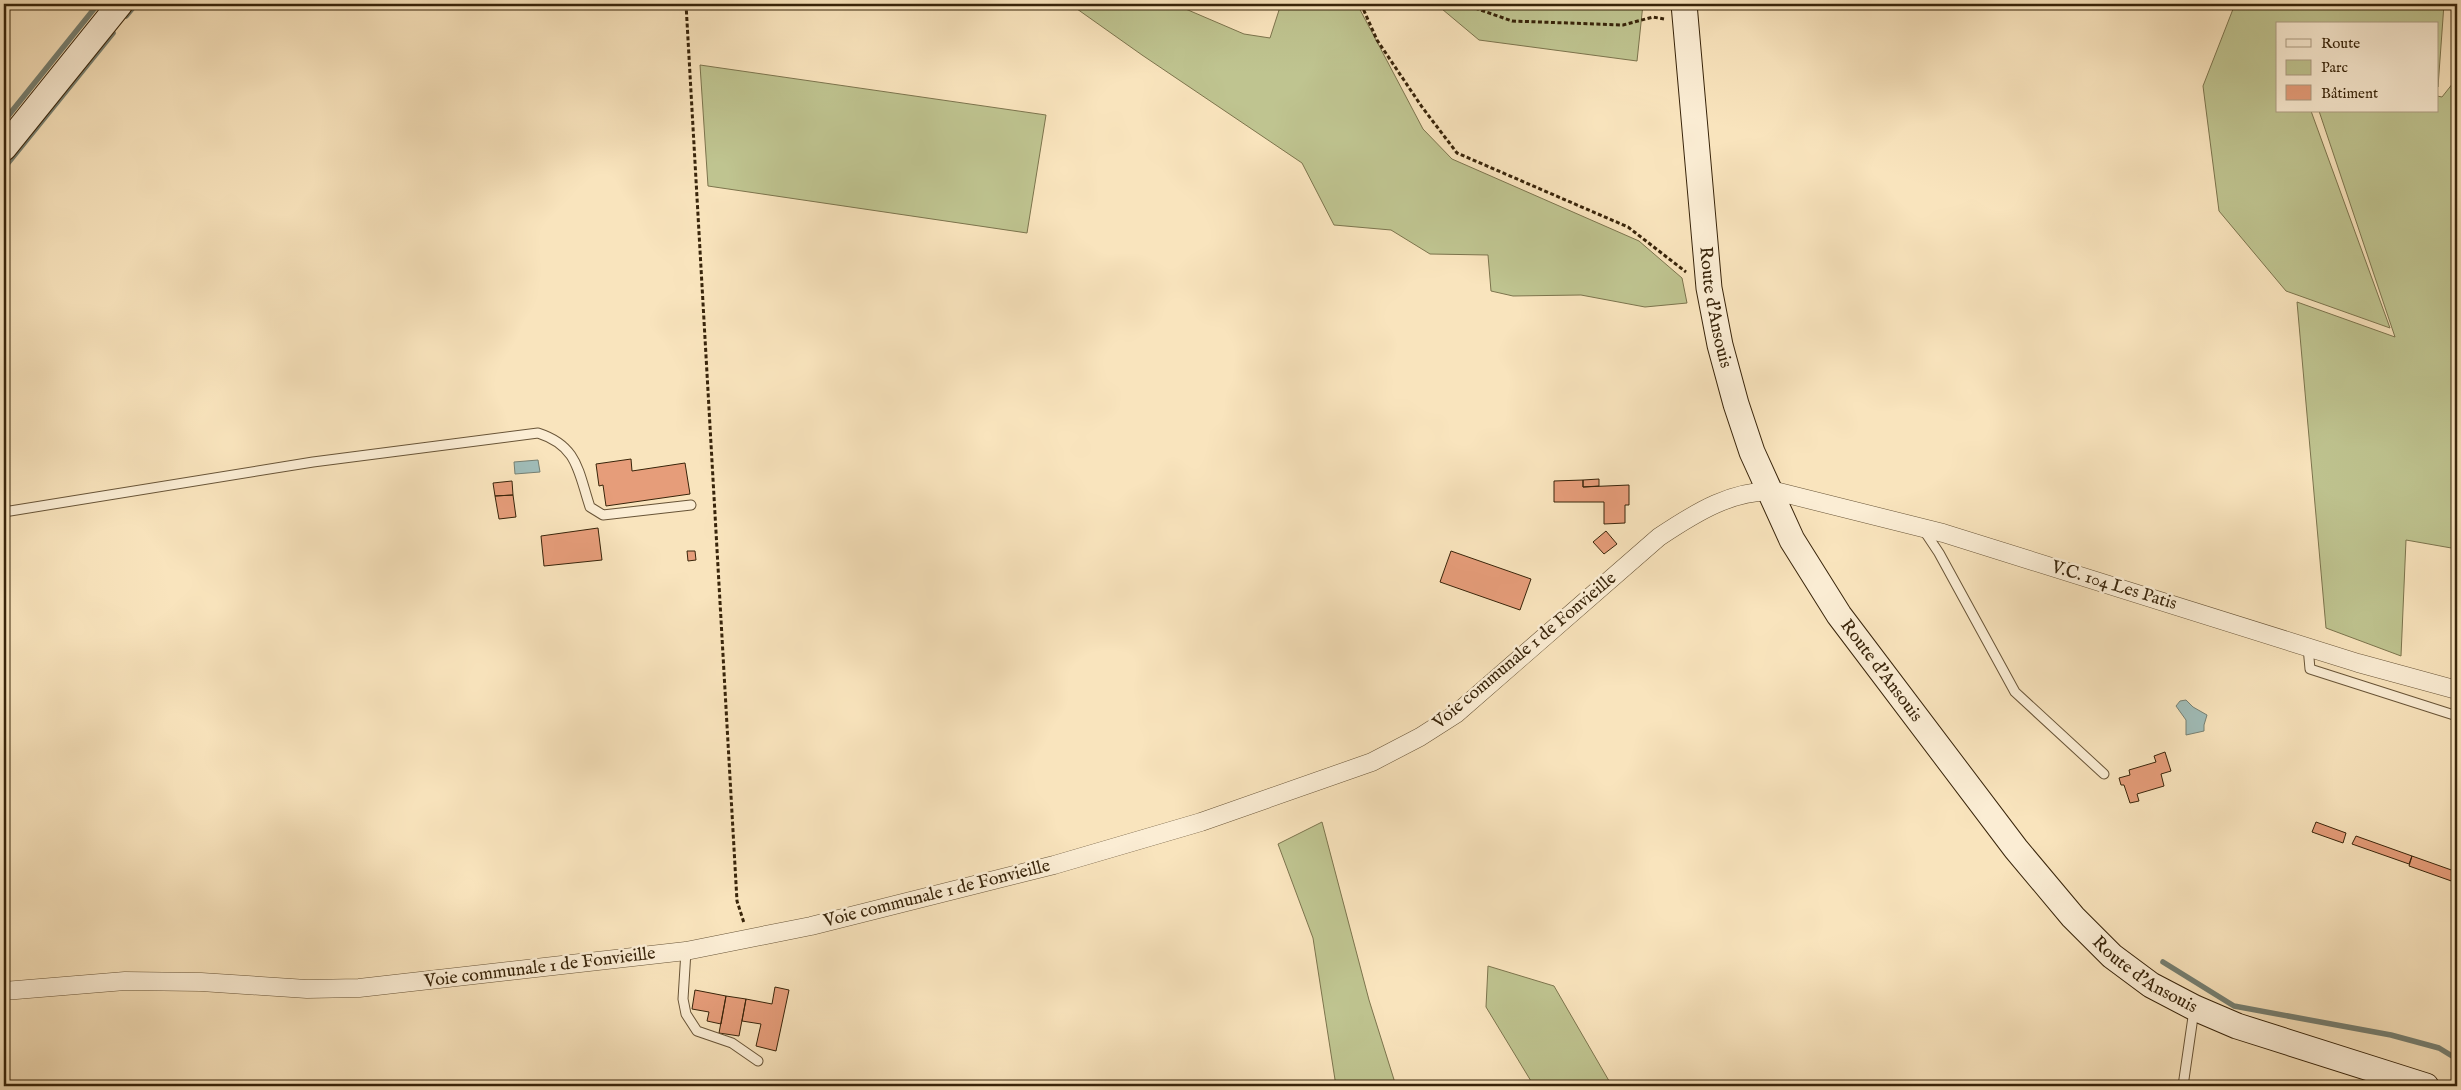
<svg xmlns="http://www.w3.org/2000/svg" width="2461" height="1090" font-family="'IM FELL English',serif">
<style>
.green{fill:#bfc490;stroke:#7c744d}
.water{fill:#a0bdb9;stroke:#768073}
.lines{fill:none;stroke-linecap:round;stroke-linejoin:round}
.stream{stroke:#768073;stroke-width:5.5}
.building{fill:#e69d7a;stroke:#38240a}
.lane-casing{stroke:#685437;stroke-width:11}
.street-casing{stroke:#685437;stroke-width:19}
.secondary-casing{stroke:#38240a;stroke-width:27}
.path{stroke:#38240a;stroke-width:3;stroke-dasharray:4 2.5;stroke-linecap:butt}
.lane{stroke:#fbedd4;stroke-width:9}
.street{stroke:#fbedd4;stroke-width:18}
.secondary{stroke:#fbedd4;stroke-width:25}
.labels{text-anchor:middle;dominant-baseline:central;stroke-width:5;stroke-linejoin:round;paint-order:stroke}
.street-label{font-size:18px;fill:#38240a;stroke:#fbedd4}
</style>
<rect width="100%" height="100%" fill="#f9e4bd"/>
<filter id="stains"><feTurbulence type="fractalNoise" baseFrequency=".004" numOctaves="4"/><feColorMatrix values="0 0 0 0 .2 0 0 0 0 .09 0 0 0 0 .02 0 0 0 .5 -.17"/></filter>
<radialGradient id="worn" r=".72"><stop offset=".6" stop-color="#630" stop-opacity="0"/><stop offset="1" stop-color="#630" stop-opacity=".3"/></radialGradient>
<path class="green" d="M1070,4h104l70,30 26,4 11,-34h76l66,125 29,30 187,82 43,37 5,25 -42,4 -64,-12 -68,1 -22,-5 -3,-36 -58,-1 -39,-24 -57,-5 -32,-62 -160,-108z
M1436,4h207l-6,57 -158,-21z
M2235,4h209l-6,83 -1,-63h-160v87h34l79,217 -104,-37 -67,-80 -16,-125z
M700,65l346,50 -19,118 -319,-47z
M2457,78v471l-51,-9 -5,116 -75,-28 -29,-326 98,35 -76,-226h118v-15l5,1z
M1322,822l47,178 27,86h-60l-23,-148 -35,-94z
M1488,966l66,20 58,100h-78l-48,-79z"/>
<path class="water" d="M538,460l2,12 -25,2 -1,-12z
M2186,700l7,7 14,8 -3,10v6l-18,4v-15l-10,-14 4,-5z"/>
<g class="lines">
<path class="stream" d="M126,16l10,-12
M4,121l94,-117
M4,168l109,-135
M2163,962l71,44 157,29 48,13 18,11"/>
</g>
<path class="building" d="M631,459l1,12 53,-8 5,31 -84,12 -3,-21 -4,1 -3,-22z
M1599,479v7l-16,1v-7z
M1583,480v7l46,-2v20h-4v18l-21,1v-22h-50v-21z
M512,481l1,14 -18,1 -2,-13z
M513,495l3,22 -17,2 -4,-23z
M598,528l4,32 -58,6 -3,-30z
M1606,531l11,13 -13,10 -11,-12z
M687,551h8l1,9 -8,1z
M1451,551l80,28 -11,31 -80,-28z
M2165,752l6,19 -10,3 3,12 -27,8 2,7 -9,2 -6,-18h-3l-2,-7 11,-3 -1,-5 27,-8 -2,-6z
M2316,822l30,11 -3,10 -31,-11z
M2356,836l56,20 -3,8 -57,-20z
M2412,856l45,16v11l-48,-17z
M775,987l14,3 -13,61 -20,-5 5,-22 -19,-3 4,-22 26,5z
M695,990l31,6 -5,28 -14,-3 2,-9 -17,-3z
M726,996l20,3 -7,37 -20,-3z"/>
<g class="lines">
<g class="lane-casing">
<path id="lane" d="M4,512l309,-50 225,-29c40,13 40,38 52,74l13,8 88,-10
M1923,529l16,24 76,139 89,82
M2308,647l2,22 147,47
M686,951l-3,48 3,15 11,17 35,12 26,18
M2183,1086l11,-76"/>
</g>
<g class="street-casing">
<path id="street" d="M4,991l121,-10 76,1 106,7 52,-1 327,-37 125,-25 243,-61 147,-43 171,-60 48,-25 36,-23 203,-177c36,-24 75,-49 120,-45l164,41 415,130 99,27"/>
</g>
<g class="secondary-casing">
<g id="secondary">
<path id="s1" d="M1684,4l25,284 11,57 16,59 16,48 40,88 47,75 177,234 57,68 39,39 39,29 44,23 42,18 189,60"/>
<path d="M4,148l116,-144"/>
</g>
</g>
<path class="path" d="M686,4l51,897 7,22
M1361,4l16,36 45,67 35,46 171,74 58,45
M1471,4l1,3 40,14 111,4 30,-8 11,2"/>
<use href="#lane" class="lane"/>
<use href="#street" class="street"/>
<use href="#secondary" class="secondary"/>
</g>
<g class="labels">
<g class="street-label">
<text stroke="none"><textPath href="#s1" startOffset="305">Route d'Ansouis</textPath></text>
<text transform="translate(2114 586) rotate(17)">V.C. 104 Les Patis</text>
<text transform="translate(1525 651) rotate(-40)">Voie communale 1 de Fonvieille</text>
<text stroke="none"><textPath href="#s1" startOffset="710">Route d'Ansouis</textPath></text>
<text transform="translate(937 894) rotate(-14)">Voie communale 1 de Fonvieille</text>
<text transform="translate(540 968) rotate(-7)">Voie communale 1 de Fonvieille</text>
<text stroke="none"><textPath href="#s1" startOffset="1115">Route d'Ansouis</textPath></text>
</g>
</g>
<rect width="2461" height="1090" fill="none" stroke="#f9e4bd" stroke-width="20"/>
<rect x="5" y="5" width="2451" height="1080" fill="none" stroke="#38240a" stroke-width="2.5"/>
<rect x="10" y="10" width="2441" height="1070" fill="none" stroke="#38240a"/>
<rect x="2276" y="22" width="162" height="90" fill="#fbedd4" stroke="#ad9d83"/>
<rect x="2286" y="39" width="25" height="8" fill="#fbedd4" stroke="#ad9d83"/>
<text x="2321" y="48" font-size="15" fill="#38240a">Route</text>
<rect x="2286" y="60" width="25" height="15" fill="#bfc490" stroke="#ad9d83"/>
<text x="2321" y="72" font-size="15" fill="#38240a">Parc</text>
<rect x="2286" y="85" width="25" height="15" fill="#e69d7a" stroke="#ad9d83"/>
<text x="2321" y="98" font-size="15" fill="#38240a">Bâtiment</text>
<rect width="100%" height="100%" filter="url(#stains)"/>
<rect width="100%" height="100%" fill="url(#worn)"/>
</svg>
